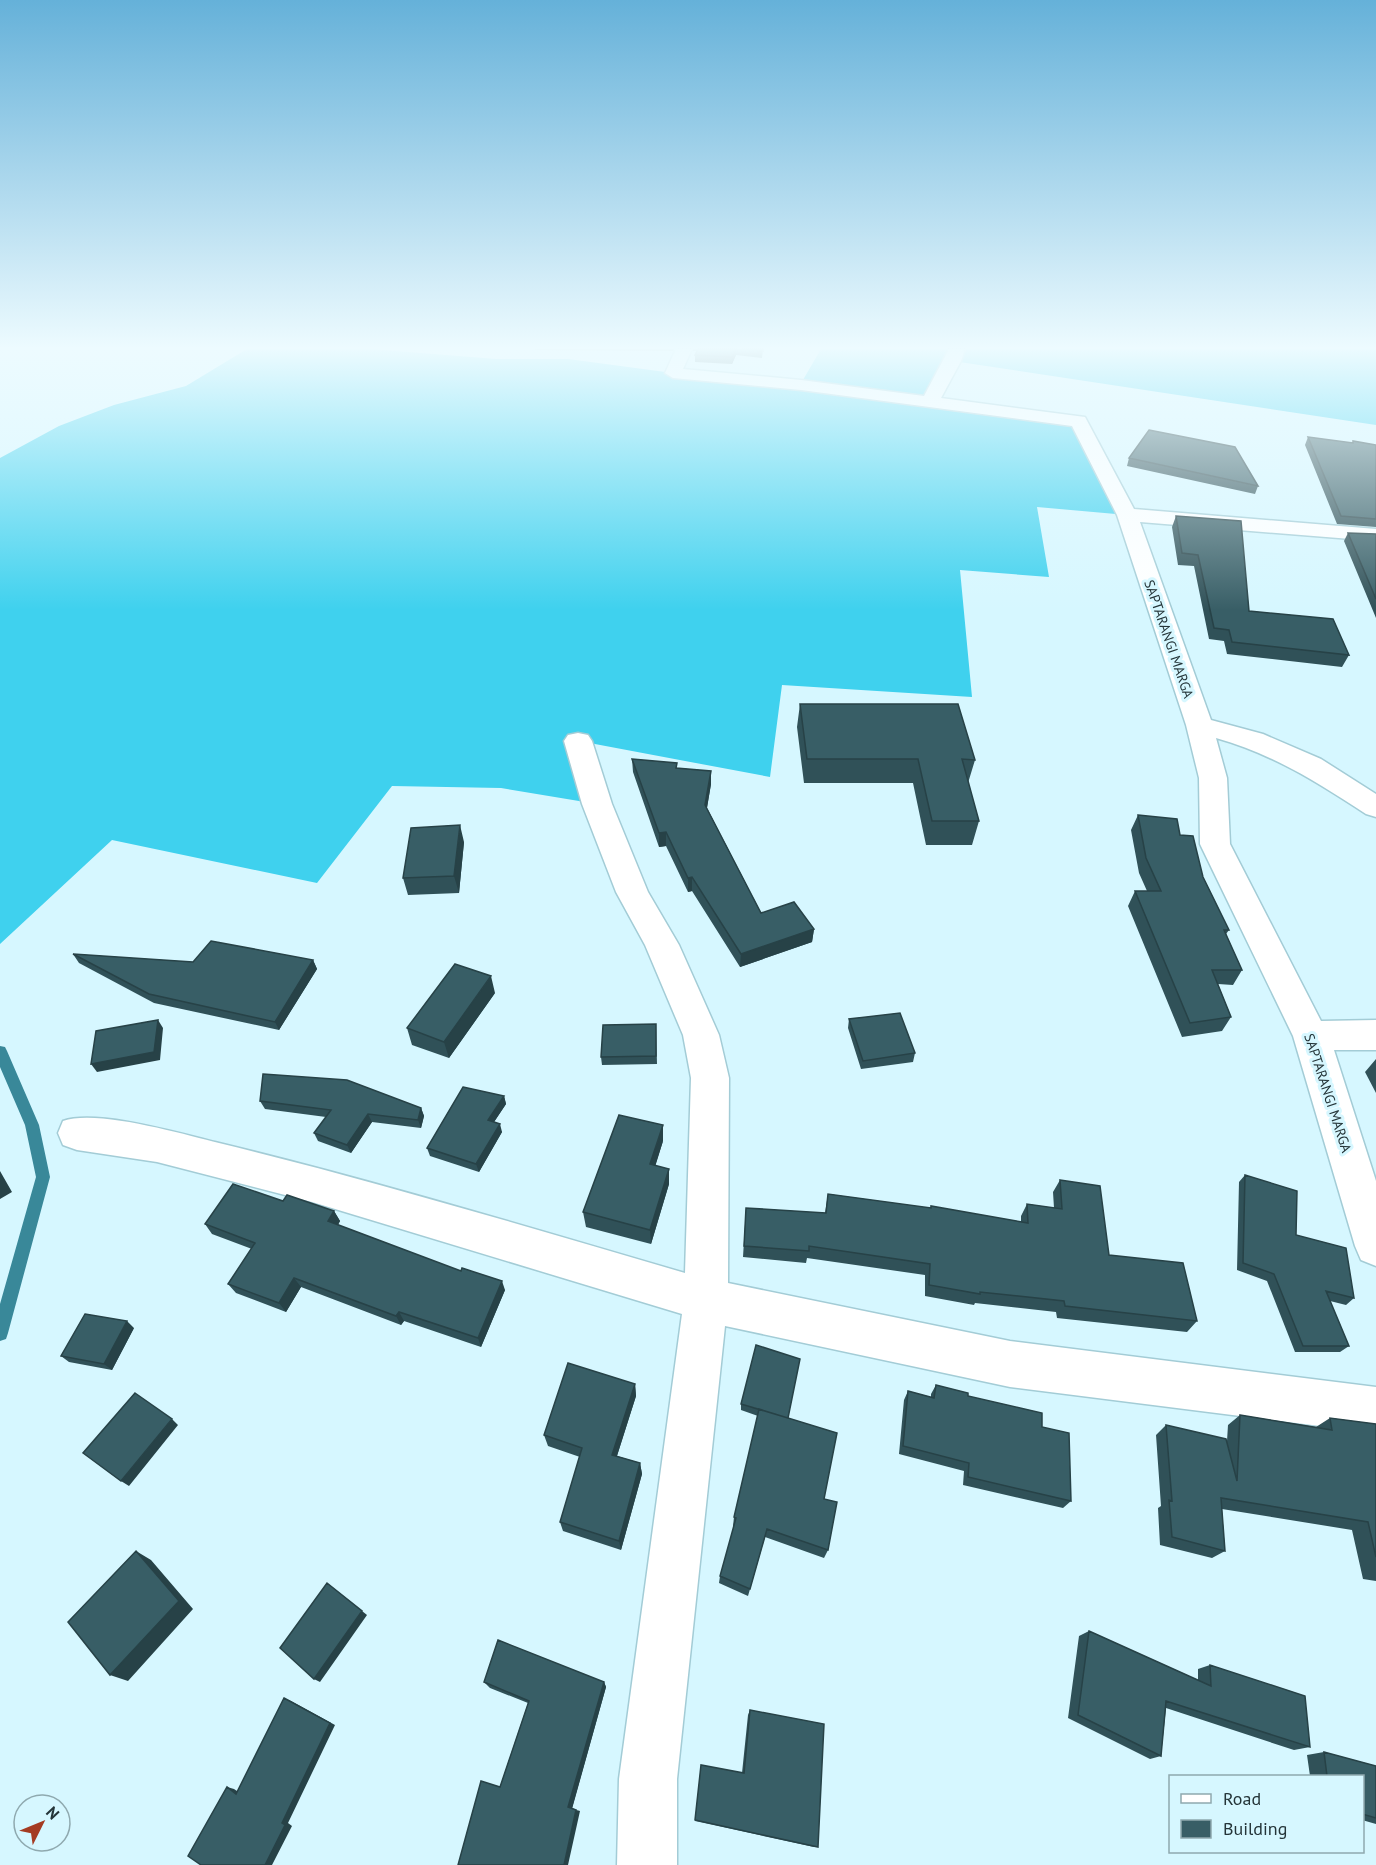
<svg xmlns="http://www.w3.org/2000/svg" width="1376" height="1865" font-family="'PT Sans',sans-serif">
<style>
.forest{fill:#3fd1ee}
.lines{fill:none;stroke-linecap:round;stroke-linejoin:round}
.stream{fill:#398899;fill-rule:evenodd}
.minor-casing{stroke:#a3ccd6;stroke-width:3}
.minor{fill:#fff;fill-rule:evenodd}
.wall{fill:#305158}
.shaded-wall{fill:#274247}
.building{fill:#385e66;stroke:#274247;stroke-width:1.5}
.labels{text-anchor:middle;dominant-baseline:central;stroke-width:6;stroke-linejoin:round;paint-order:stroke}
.far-street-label{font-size:14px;fill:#243438;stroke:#d6f7ff}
</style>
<rect width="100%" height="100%" fill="#d6f7ff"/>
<path class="forest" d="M247,349h124l125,10h72l105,14 127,12 21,-36h555v76l-423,-64 -23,41 149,19 48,94 -90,-8 12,70 -89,-7 12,127 -190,-12 -12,92 -191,-36 18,63 -96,-16 -109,-2 -75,97 -205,-43 -112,104v-486l59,-32 55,-21 72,-19z"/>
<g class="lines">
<path class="stream" d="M0,1046l5,1 2,4 32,74 11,52 -42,156 -2,6 -6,2v-37l36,-127 -11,-52 -25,-58z"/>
<g class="minor-casing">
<path id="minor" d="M676,349h16l-9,20 118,11 123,16 25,-47h16l-4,12 -20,37 144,19 49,92 242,20v12l-236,-19 71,198 52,14 58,25 55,35v23l-10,-3c-49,-32 -93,-60 -150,-76l11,40 3,66 91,177 55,-1v30h-42l42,131v85l-15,-6 -6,-14 -62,-210 -93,-192 -1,-66 -13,-53 -69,-210 -45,-89 -271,-36 -128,-12 -8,-5z
M578,733l10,2 4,6 20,63 36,88 31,53 40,90 10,43 -1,205 282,58 366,46v46l-366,-46 -285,-61 -48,453v86h-60l2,-86 63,-465 -370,-112 -155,-40 -80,-12 -14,-5 -5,-12 5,-12c34,-12 119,13 156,22 157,38 311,85 466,130l6,-195 -8,-43 -38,-90 -29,-53 -34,-88 -18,-63 4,-6z"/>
</g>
<use href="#minor" class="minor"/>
</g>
<path class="wall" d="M530,349h144l-1,2 -129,-1z
M693,349h70l-1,9 -26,-3 -4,9 -37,-2v-7l2,-4h-4z
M1308,437l44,6 24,2v82l-39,-3 -32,-79z
M1129,458l129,28 -3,8 -128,-28z
M1176,516l73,95 100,44 -7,12 -115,-13 -3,-13 -15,-2 -15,-73 -16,-1 -6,-38z
M1348,533l28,1v84l-32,-77z
M800,704l175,56 -7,23 11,38 -7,24h-46l-13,-62h-109l-7,-56z
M632,759l46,9 33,3v13l-4,24 54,105 53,16 -2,13 -72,25 -48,-76 -4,1 -22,-46 -7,1 -26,-75z
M1138,815l42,20 23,42 26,53 -3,4 16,36 -9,15 -15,-1 13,33 -9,14 -40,6 -54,-131 7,-15h12l-8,-18 -8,-43z
M464,842l-5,51 -51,2 -5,-17z
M73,954l120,8 120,-2 4,9 -38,61 -125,-27 -75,-40z
M495,993l-46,65 -37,-13 -5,-17z
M849,1019l66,34 -2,9 -52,7 -13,-41z
M656,1024l1,40 -55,1 -1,-8z
M1376,1059v34l-11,-21z
M504,1096l2,8 -12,18 8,10 -23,40 -49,-16 -3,-8z
M260,1101l161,7 3,8 -3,12 -49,-6 -21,31 -33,-12 -4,-8 12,-16 -61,-8z
M663,1141l-8,25 14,3v15l-18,60 -65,-17 -3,-15z
M1245,1175l51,60 58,63 -8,7 -16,-4 19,45 -9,6h-45l-28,-71 -30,-11 2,-88z
M1060,1180l49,75 88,66 -10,11 -130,-14 -1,-6 -81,-9 -1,2 -49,-9v-21l-118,-17 -1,5 -63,-6 3,-49 79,5 3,-19 102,14 1,-2 90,16v-6l6,-12 27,4 -1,-16z
M283,1201l51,10 6,10 -2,4 167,65 -24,57 -77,-26 -3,4 -100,-38 -15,25 -50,-19 -8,-9 24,-35 -40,-15 -7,-10z
M134,1328l-22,42 -43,-8 -8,-6z
M635,1384l1,12 -19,60 23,7 2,11 -21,76 -58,-19 -3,-9 20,-65 -32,-11 -4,-11z
M936,1385l32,11 74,31 29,74 -8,7 -100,-23 1,-14 -65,-17 5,-54 4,-9 23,6v-3z
M741,1404l47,14 36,81 4,51 -4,8 -59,-21 -17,59 -29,-13 1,-7 14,-50h-1l1,-9 24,-101 -17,-6z
M1240,1415l76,12 14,-9 46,6v157l-13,-2 -11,-49 -130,-21 3,42 -13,7 -52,-13 -2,-37 3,-2 -5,-71 10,-10 61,16 1,-16z
M1089,1631l109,49v-11l12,-4 100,82 -16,3 -128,-42 -5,48 -11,3 -82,-41 11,-82z
M484,1682h120l2,5 -34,121 8,3 -80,-24 28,-84 -38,-15z
M750,1710l68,137h-4l-119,-26 6,-56 41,8 6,-58z
M1324,1752l52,14v58l-14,-4v-44h-52l-3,-21z"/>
<path class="shaded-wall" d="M736,349v6l-4,9v-7z
M711,771v13l-6,35v-14z
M460,825l4,17 -5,51 -5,-17z
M666,832v14l-7,1v-14z
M692,877v14l-4,1v-14z
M814,929l-2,13 -72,25 1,-13z
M313,960l4,9 -38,61 -4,-8z
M491,976l4,17 -46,65 -5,-16z
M158,1020l5,8 -3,32 -63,12 -6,-8z
M504,1096l2,8 -16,24 -2,-8z
M421,1108l3,8 -3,12 -3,-8z
M368,1114l4,8 -21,31 -4,-8z
M500,1124l2,8 -23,40 -3,-8z
M663,1125v16l-12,39 -1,-16z
M669,1169v15l-18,60 -1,-14z
M0,1171l12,21 -12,7z
M334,1211l6,10 -6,10 -6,-10z
M294,1278l7,9 -15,25 -7,-9z
M502,1281l3,9 -24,57 -3,-9z
M399,1312l5,9 -3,4 -5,-9z
M127,1321l7,7 -22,42 -8,-6z
M635,1384l1,12 -22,69 -2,-10z
M172,1419l6,6 -49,61 -8,-5z
M640,1463l2,11 -21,76 -2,-9z
M136,1551l15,9 42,49 -65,72 -18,-6z
M327,1583l40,32 -47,67 -6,-3z
M604,1682l2,5 -34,122 -4,-2z
M284,1698l7,3 44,24 -47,98 4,3 -20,39h-7l17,-42z
M227,1787l7,2 9,6 -7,-1z
M576,1810l4,1 -12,54h-4z"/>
<path class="building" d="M698,349h38l-4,8 -37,-2z
M741,349h22v2z
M1149,430l86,17 23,39 -129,-28z
M1308,437l45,6v-2l23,4v74l-35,-3z
M1176,516l65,5 8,90 84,8 16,36 -117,-13 -3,-12 -15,-2 -16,-73 -16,-2z
M1348,533l28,1v65z
M800,704h158l17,56 -13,-1 17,62h-47l-14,-62h-111z
M632,759l45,4 -1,5 35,3 -6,34 56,108 33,-11 20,27 -73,25 -49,-77 -4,1 -22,-46 -7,1z
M1138,815l39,4 3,16 13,1 10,41 26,53h-5l18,40h-30l19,47 -41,6 -55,-132h26l-15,-33z
M460,825l-6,51 -51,2 8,-50z
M211,941l102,19 -38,62 -126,-28 -76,-40 120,8z
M455,964l36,12 -47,66 -37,-14z
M900,1013l15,40 -52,8 -14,-42z
M158,1020l-4,32 -63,12 5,-33z
M656,1024v32l-55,1 2,-32z
M263,1074l84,6 74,28 -3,12 -50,-6 -21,31 -33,-12 17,-23 -71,-9z
M463,1087l41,9 -16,24 12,4 -24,40 -49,-16z
M619,1115l44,10 -13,39 19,5 -19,61 -67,-18z
M1245,1175l52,16 -1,44 50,13 8,50 -28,-7 23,55h-46l-29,-72 -31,-11z
M1060,1180l40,6 9,69 74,8 14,58 -132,-15 -1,-5 -84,-9v2l-51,-9 1,-21 -121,-18v5l-65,-5 2,-38 80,5 2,-19 103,14v-2l97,17 -1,-19 35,5z
M233,1184l50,17 4,-6 47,16 -6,10 133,50 1,-3 40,13 -24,57 -79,-26 -3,4 -102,-38 -15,25 -51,-19 27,-41 -50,-19z
M85,1314l42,7 -23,43 -43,-8z
M756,1345l44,14 -12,59 -47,-14z
M568,1363l67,21 -23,71 28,8 -21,78 -59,-19 22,-74 -38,-13z
M936,1385l32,8v3l74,17v14l27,6 2,68 -103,-24 1,-14 -66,-17 5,-55 26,7z
M135,1393l37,26 -51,62 -38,-28z
M759,1409l78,24 -13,66 13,3 -9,48 -61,-21 -17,60 -30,-13 16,-58 -2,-1z
M1240,1415l92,15 -2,-12 46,6v133l-8,-35 -147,-24 4,53 -53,-14 -3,-37 3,1 -6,-76 60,14 11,42z
M136,1551l43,50 -69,74 -42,-53z
M327,1583l35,28 -48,68 -34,-31z
M1089,1631l122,55 -1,-21 95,31 5,51 -144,-46 -5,55 -83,-41z
M498,1640l106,42 -36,125 8,3 -12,55h-106l23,-84 19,6 29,-86 -45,-19z
M284,1698l46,25 -48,100 3,2 -20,40h-64l-13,-9 39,-69 9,7z
M750,1710l74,14 -6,123 -123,-27 6,-55 43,8z
M1324,1752l52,14v52l-14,-4v-38h-35z"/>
<linearGradient id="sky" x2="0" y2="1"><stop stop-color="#65b1d9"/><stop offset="0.57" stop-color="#edfbff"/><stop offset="1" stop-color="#edfbff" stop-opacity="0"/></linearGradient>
<rect width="1376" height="610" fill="url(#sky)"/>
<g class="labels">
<g class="far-street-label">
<text transform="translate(1169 639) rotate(71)">SAPTARANGI MARGA</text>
<text transform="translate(1328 1093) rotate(72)">SAPTARANGI MARGA</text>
</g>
</g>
<rect x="1169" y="1775" width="195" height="78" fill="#d6f7ff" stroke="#8fa9af" stroke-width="1.5"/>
<rect x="1181" y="1794" width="30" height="9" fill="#ffffff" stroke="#8fa9af" stroke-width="1.5"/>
<text x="1223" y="1805" font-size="18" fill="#243438">Road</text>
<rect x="1181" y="1820" width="30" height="18" fill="#385e66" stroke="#8fa9af" stroke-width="1.5"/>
<text x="1223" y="1835" font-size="18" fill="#243438">Building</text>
<g transform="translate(42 1823) rotate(47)"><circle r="28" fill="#d6f7ff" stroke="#8fa9af" stroke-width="1.5"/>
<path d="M0-4.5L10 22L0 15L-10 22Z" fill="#a43b22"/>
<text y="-9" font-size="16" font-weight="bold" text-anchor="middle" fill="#243438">N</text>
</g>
</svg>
